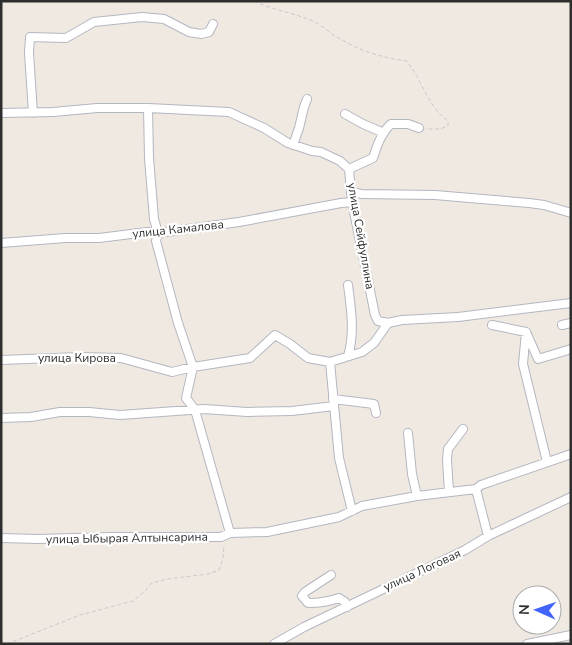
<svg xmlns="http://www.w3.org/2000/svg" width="572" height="645" font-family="'Nunito Sans',sans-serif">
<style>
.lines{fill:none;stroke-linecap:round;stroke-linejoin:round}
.minor-casing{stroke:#b4b7c1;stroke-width:10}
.path{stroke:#c9c9c9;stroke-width:1;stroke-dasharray:4 2.5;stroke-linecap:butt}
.minor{stroke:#fff;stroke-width:8}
.labels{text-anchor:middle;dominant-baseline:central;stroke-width:4.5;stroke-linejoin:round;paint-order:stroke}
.street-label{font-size:12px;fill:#2e2e2e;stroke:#fff}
</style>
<rect width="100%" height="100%" fill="#efe9e1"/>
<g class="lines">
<g class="minor-casing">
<path id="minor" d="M148,108l1,50 5,61 4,14 -2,8 22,82 15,44 -7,31 9,12 35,123
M1,113l52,-1 44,-4h51l81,4 35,16 24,15 24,8 9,1 19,9 9,8 3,33 23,113 3,6 10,2 14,-3 56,-3 113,-14
M33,113l-4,-60 1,-16 36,1 28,-16 48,-5 22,2 25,13 12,2 8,-2 4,-8
M345,114l18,10 21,9
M293,145l6,-17 5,-21 3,-8
M349,169l24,-11c4,-12 8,-25 18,-34h17l11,4
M351,191l10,3 74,1 94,8 15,2 27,8
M1,243l64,-5h34l48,-6 11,1 81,-11 102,-19 11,-1
M492,325l34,7 12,27 33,-10
M562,325l9,-2
M526,332l-3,32 24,98
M348,356c7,-23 3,-48 0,-71
M1,360l79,-3 41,1 51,14 21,-5 57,-9 25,-23 15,9 18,14 22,4 32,-10 12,-9 14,-20
M330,362l9,96 13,53
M333,399l41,5 2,9
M1,418l30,-1 29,-5h29l31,3 84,-6 43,3 45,-1 42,-5
M408,433l4,41 5,22
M476,489l12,47
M449,492l-2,-32 1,-11 15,-20
M1,538l36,1 75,-2h109l9,-4 37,-1 72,-15 23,-11 55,-10 59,-7 5,-4 90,-31
M331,575l-26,17 -3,4 6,7c11,0 20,-1 31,-5l6,4 2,5
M274,644l30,-17 161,-77 23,-14 83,-39
M527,644l44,-9"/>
</g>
<path class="path" d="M254,1c19,9 40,12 59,20 10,5 19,14 29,19 21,12 42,18 65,21 4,6 8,12 11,17 8,16 15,32 30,43v5l-8,3h-15
M7,644l73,-29 53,-14 11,-9 8,-9 16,-4 40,-5 11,-4 4,-11 1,-14"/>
<use href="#minor" class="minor"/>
</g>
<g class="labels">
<g class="street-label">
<text transform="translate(178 229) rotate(-6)">улица Камалова</text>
<text transform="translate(361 236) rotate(80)">улица Сейфуллина</text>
<text x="77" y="358">улица Кирова</text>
<text transform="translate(127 538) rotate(-1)">улица Ыбырая Алтынсарина</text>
<text transform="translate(422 570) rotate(-25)">улица Логовая</text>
</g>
</g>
<rect width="572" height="645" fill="none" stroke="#2e2e2e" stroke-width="5"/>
<g transform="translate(537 610) rotate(272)"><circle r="24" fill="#ffffff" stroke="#ababab"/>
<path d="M0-4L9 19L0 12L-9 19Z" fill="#4264fb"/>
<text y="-8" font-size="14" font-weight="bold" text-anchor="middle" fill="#2e2e2e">N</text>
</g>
</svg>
